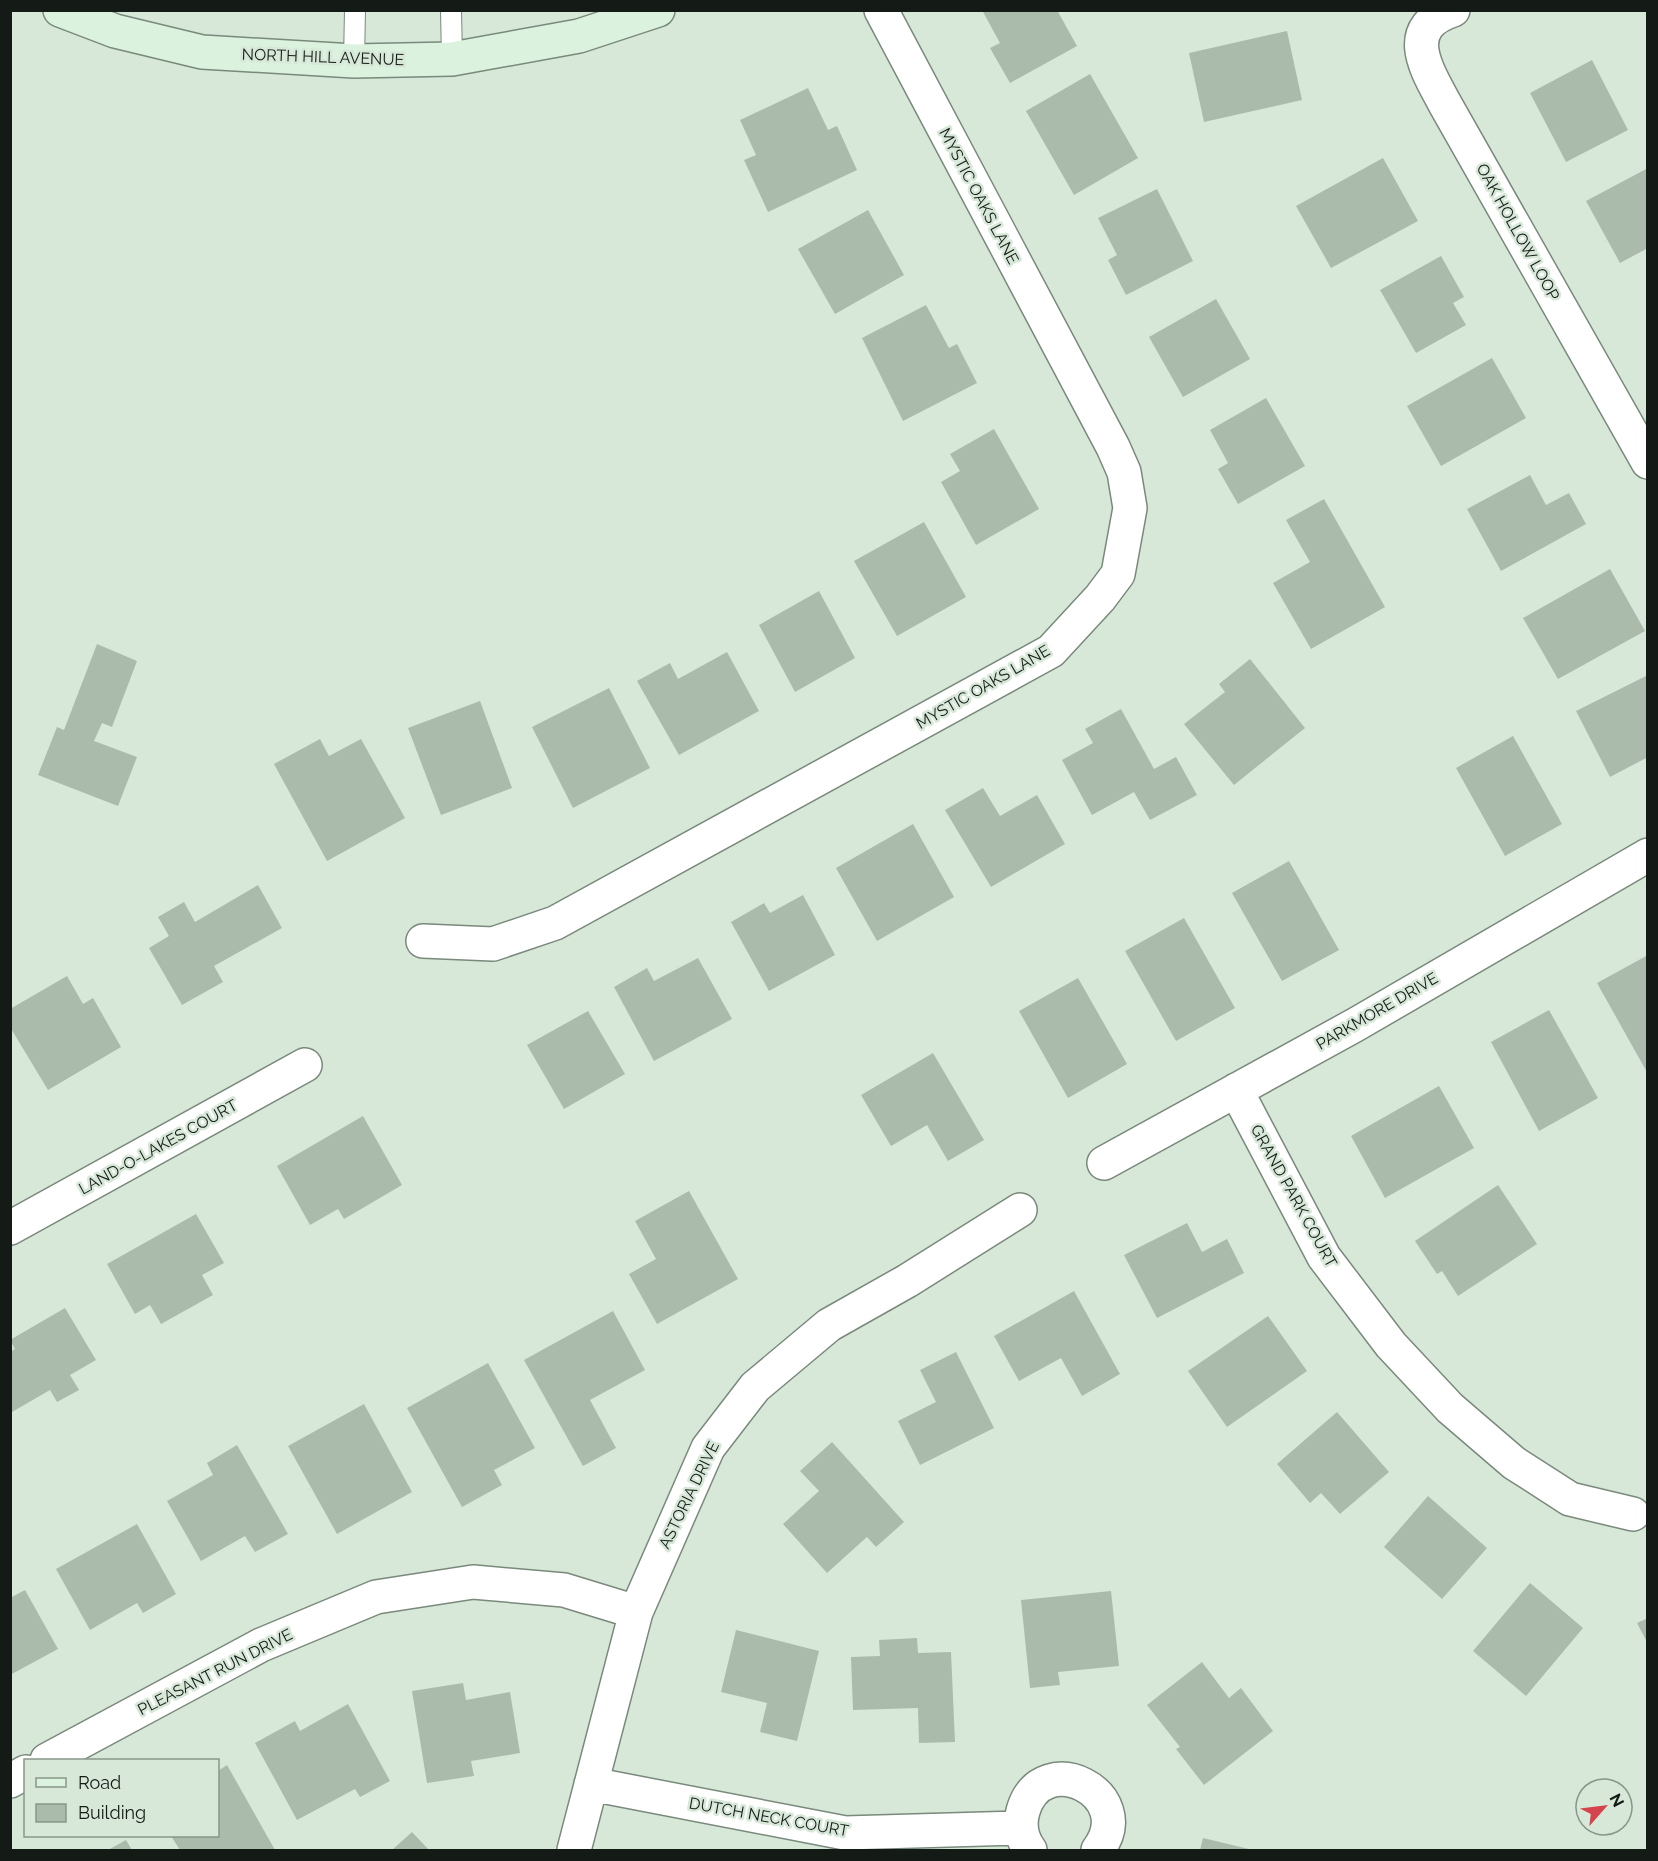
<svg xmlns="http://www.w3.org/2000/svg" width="1658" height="1861" font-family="Raleway,sans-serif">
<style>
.building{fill:#aabbac}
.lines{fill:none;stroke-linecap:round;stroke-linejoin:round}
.lane-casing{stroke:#79897b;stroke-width:22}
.street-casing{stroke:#79897b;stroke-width:36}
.secondary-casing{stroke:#79897b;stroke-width:36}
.lane{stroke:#fff;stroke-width:20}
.street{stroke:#fff;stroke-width:33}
.secondary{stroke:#daf2de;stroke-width:33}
.labels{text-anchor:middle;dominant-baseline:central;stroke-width:5;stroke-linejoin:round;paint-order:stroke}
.street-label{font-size:16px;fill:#141a15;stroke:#d7e8d9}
</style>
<rect width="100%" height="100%" fill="#d7e8d9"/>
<path class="building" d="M982,10h75l20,36 -67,37 -20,-35 10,-5z
M1287,31l15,69 -98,22 -15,-69z
M1592,60l36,70 -62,32 -36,-69z
M1090,74l48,84 -64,37 -48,-84z
M808,88l20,42 9,-4 20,44 -89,42 -24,-52 12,-5 -16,-35z
M1383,158l35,63 -87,47 -35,-62z
M1648,168v80l-28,15 -34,-62z
M1157,189l36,72 -67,34 -18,-35 9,-5 -19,-37z
M868,210l36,65 -69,39 -37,-65z
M1441,256l23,41 -11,6 13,22 -50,28 -36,-63z
M1216,299l34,60 -67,38 -34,-60z
M926,305l23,43 8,-4 20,39 -74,38 -41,-83z
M1492,358l34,60 -85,48 -34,-60z
M1266,398l39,68 -67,38 -20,-35 10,-6 -18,-33z
M994,429l45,80 -63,36 -35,-63 19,-11 -10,-17z
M1530,475l16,30 23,-12 17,31 -85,47 -34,-62z
M1324,499l61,108 -74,42 -38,-66 37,-21 -24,-42z
M924,522l42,75 -69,39 -43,-75z
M1610,569l35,62 -87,48 -35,-61z
M819,591l36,67 -60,34 -36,-67z
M97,644l40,17 -25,66 -10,-4 -8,18 43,16 -19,49 -80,-31 19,-48 7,3z
M727,652l32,59 -80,44 -42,-74 33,-18 8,16z
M1250,659l55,69 -71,57 -50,-61 41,-32 -6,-8z
M1648,675v82l-38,20 -34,-66z
M609,688l41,80 -77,40 -41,-81z
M480,701l32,87 -71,27 -33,-87z
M1121,709l33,60 22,-12 21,38 -47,25 -16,-28 -42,23 -30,-55 31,-17 -8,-14z
M1513,736l49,88 -57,32 -49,-88z
M320,739l9,17 32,-17 44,79 -78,43 -53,-97z
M983,788l17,28 37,-21 28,49 -74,43 -46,-77z
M913,824l41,73 -77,44 -41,-73z
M1289,861l50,89 -57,31 -50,-88z
M258,885l24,43 -68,38 9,16 -41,23 -33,-57 20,-12 -11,-19 26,-15 11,20z
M803,895l32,60 -66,36 -38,-69 33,-19 6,10z
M1184,918l51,90 -59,33 -51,-90z
M1648,955v119l-51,-91z
M698,958l34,61 -78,42 -40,-74 33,-19 7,13z
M67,976l16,28 10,-6 28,49 -73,43 -38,-63v-18z
M1078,978l49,86 -59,34 -49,-87z
M1549,1010l49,88 -59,33 -48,-89z
M588,1011l37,63 -61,35 -37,-64z
M933,1053l51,87 -36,21 -21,-36 -36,21 -30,-51z
M1439,1086l35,62 -89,50 -34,-62z
M363,1116l39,69 -58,34 -6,-10 -28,16 -33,-59z
M1498,1185l39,59 -79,52 -16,-25 -5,3 -22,-33z
M689,1191l49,88 -81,45 -28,-50 27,-15 -21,-38z
M196,1214l28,49 -22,12 11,20 -52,29 -11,-19 -15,9 -28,-50z
M1187,1223l15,29 25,-13 17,34 -87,45 -33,-63z
M1074,1291l46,83 -38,22 -21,-38 -42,23 -25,-45z
M65,1308l31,52 -26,15 9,15 -22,12 -7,-12 -38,22 -2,-3v-57l5,-3 -5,-9z
M613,1311l32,59 -55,30 26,48 -33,18 -59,-106z
M1268,1316l39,55 -80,56 -39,-56z
M956,1352l38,76 -74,37 -22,-44 38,-19 -16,-32z
M488,1363l47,85 -41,22 8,15 -40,22 -55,-99z
M364,1404l48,88 -75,42 -49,-88z
M1337,1412l52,60 -49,42 -19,-21 -11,10 -33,-39z
M832,1442l72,80 -28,25 -9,-10 -40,36 -44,-49 36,-33 -19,-20z
M237,1445l51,89 -33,18 -10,-16 -44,25 -34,-60 46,-26 -6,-12z
M1428,1496l59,52 -45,51 -58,-52z
M137,1524l39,70 -33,19 -6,-10 -47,27 -34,-61z
M1530,1583l53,45 -57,68 -53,-45z
M25,1590l33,59 -48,26v-77z
M1111,1591l8,75 -61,6 2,13 -30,3 -9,-88z
M1648,1618v26l-11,-21z
M736,1630l83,21 -22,90 -37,-9 7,-29 -46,-11z
M917,1638l1,15 33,-1 4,90 -36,1 -1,-35 -65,2 -2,-53 29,-1 -1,-16z
M1202,1662l27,36 12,-10 32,43 -69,54 -28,-36 4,-2 -33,-42z
M463,1683l3,17 44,-8 10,61 -49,8 3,15 -47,7 -15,-92z
M348,1704l42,77 -30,16 -5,-8 -58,31 -42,-77 40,-22 5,10z
M227,1765l48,85h-95l-9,-14h47v-65z
M412,1832l17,18h-37z
M1203,1838l50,12h-53z
M126,1840l6,10h-24z"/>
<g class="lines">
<g class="lane-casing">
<path id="lane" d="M451,10l1,49
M354,61l1,-51"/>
</g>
<g class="street-casing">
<path id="street" d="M1453,10c-54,18 -26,60 -8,94l203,358
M423,941l70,3 62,-21 496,-272 49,-53 18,-24 12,-66 -6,-36 -11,-25 -232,-437
M1236,1090l88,167 67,88 59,63 64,55 56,36 63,15
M1104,1163l251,-138 293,-170
M10,1228l295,-163
M47,1760l214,-115 115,-48 97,-15 91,8 72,22
M10,1781l16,-9
M591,1784l254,49 176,-5
M574,1850l62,-238 72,-164 47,-61 74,-62 78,-44 113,-71
M1030,1850c-9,-12 -11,-25 -7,-39 19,-66 117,-17 75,39"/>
</g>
<g class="secondary-casing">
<path id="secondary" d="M60,10l55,21 87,21 152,9 98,-2 127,-23 79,-26"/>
</g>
<use href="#lane" class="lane"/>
<use href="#street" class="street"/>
<use href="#secondary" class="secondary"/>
</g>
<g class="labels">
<g class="street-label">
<text transform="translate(323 57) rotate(2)">NORTH HILL AVENUE</text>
<text transform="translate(979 196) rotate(62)">MYSTIC OAKS LANE</text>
<text transform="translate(1518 232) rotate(61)">OAK HOLLOW LOOP</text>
<text transform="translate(983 687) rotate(-30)">MYSTIC OAKS LANE</text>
<text transform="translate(1377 1011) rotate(-30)">PARKMORE DRIVE</text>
<text transform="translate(158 1147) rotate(-29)">LAND-O-LAKES COURT</text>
<text transform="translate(1294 1196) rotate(61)">GRAND PARK COURT</text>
<text transform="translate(689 1495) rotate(-64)">ASTORIA DRIVE</text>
<text transform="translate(215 1672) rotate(-27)">PLEASANT RUN DRIVE</text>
<text transform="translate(769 1817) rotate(10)">DUTCH NECK COURT</text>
</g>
</g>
<rect width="1658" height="1861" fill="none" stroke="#141a15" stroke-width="24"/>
<rect x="24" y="1759" width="195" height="78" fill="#d7e8d9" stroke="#89968b" stroke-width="1.5"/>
<rect x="36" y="1778" width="30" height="9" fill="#daf2de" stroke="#89968b" stroke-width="1.5"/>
<text x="78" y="1789" font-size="18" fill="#141a15">Road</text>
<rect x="36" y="1804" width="30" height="18" fill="#aabbac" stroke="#89968b" stroke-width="1.5"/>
<text x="78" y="1819" font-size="18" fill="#141a15">Building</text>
<g transform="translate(1604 1807) rotate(62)"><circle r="28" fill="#d7e8d9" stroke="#89968b" stroke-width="1.5"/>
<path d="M0-4.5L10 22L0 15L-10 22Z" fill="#d5444c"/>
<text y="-9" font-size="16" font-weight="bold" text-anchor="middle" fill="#141a15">N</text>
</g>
</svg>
